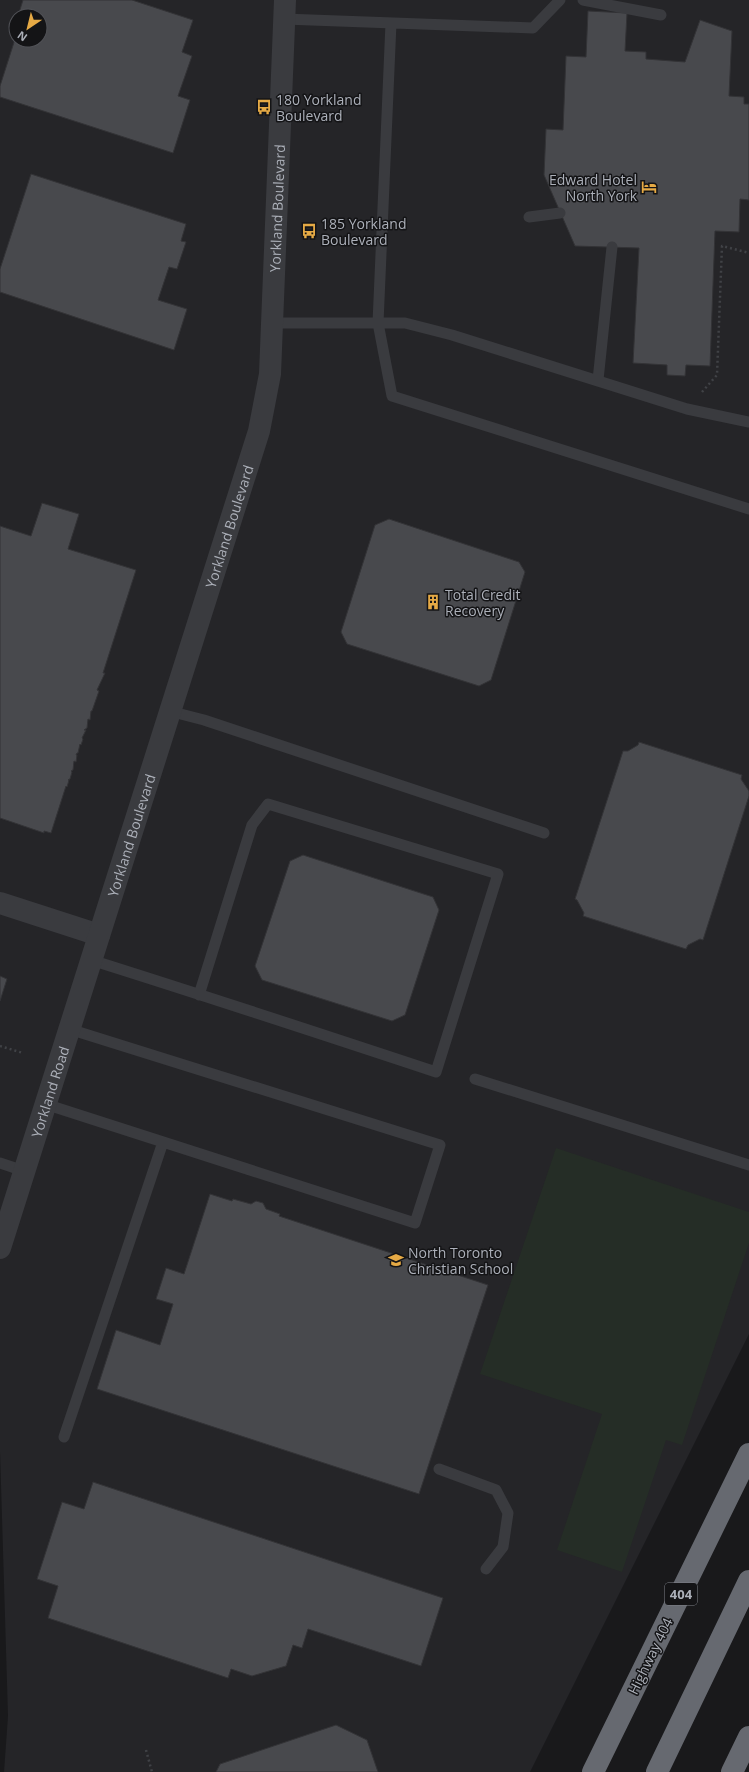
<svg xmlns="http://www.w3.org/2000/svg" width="749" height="1772" font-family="'Open Sans',sans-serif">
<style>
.built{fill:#252528;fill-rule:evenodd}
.green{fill:#252d26}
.building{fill:#48494d;stroke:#333336}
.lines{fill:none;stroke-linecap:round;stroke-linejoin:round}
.path{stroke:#404246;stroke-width:2.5;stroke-dasharray:2 3;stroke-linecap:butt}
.service{stroke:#3a3b3f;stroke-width:11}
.minor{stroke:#3a3b3f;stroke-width:22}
.motorway{stroke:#666970;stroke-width:22}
.labels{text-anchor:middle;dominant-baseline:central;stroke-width:3;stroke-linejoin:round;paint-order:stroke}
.shield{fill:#141416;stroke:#7e8188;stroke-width:1}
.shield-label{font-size:13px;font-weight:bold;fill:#acb0b9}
.poi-label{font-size:14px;fill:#acb0b9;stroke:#141416;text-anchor:start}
.street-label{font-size:14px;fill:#acb0b9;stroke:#141416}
</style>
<rect width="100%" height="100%" fill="#19191b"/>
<path class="built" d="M0,0h749v1334l-219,438h-526l4,-56 -8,-265zM16,16h24v24h-24z"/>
<path class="green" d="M556,1148l193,64v31l-67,202 -16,-5 -44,132 -65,-22 45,-136 -122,-40z"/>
<path class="building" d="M23,0h109l61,20 -11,32 10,4 -14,40 12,4 -17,53 -173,-56v-11l16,-50v4h24v-24h-22z
M588,11l39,2 -2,38 21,1v7l39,3 15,-42 32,11 -3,65 15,1v7h5v96l-9,-1 -1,33 -24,-1 -5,135 -24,-1 -1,11 -18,-1v-10l-34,-2 6,-115 -64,-2 -31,-71 2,-46 17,1 3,-74 20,1z
M31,174l155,50 -5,17 5,1 -9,27 -8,-2 -11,33 29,9 -13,41 -174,-58v-23z
M42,503l37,11 -11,35 68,21 -33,103h2l-8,17 2,1 -7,20h-1l-1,9 -2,-1 -1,9 -3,2h2l-4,8 1,1 -2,6 -1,-1 -2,9h-1l-1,2h1l-1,7 -2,-1 -1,9 -2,1 1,1 -2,7 -2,1h1l-2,7 -1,-1 -15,47 -7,-2v2l-44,-15v-292l31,10z
M389,519l130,43 6,10 -34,108 -12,6 -132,-42 -6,-12 34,-107z
M639,742l103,33 -1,4 8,12v5l-46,144 -3,-1 -12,6 -2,4 -103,-33 1,-3 -7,-13 -2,-1 48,-148h5l10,-6z
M303,855l130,42 6,13 -34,105 -13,6 -130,-41 -7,-14 35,-105z
M0,976l7,3 -7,22z
M210,1194l22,7 1,-2 18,5 5,-3 7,2 3,6 14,5 -1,2 209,69 -69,209 -322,-105 19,-59 44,15 13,-41 -17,-5 10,-31 18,6z
M93,1482l350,116 -22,68 -113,-37 -6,19 -9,-3 -7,21 -34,10 -21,-7 -3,9 -180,-60 10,-32 -21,-7 25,-77 22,7z
M336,1725l31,15 11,32h-162l4,-8z"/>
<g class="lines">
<path class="path" d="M702,392l15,-17 5,-129 27,7
M0,1046l23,7
M146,1750l6,22"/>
<path class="service" d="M583,0l78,15
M284,19l249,9 27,-28
M391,23l-13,300 14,73 357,113
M529,217l31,-4
M272,323h133l47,12 235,74 62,13
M598,380l14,-133
M169,711l35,9 340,113
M91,960c115,36 230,74 345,112l62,-198 -230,-70 -16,21 -53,170
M475,1079l274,86
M45,1104l370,119 25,-78 -371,-116
M0,1163l24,8
M64,1437l99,-295
M439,1469l57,21 12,23 -5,34 -17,22"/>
<g class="minor">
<path d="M0,903l99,32"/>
<path id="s1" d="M0,1248l259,-817 11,-57 15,-374"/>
</g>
<path class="motorway" d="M593,1772l156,-318
M657,1772l92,-191
M732,1772l17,-35"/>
</g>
<defs>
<g id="bus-bare" transform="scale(1.2)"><path d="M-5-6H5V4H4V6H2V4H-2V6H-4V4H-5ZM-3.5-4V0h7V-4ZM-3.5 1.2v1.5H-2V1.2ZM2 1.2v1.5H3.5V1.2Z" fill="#e6aa45" stroke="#141416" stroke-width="2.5" paint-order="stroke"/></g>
<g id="hotel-bare" transform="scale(1.2)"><path d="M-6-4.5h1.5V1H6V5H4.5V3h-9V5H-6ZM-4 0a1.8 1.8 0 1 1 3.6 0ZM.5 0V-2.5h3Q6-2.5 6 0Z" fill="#e6aa45" stroke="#141416" stroke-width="2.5" paint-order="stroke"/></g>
<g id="building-bare" transform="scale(1.2)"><path d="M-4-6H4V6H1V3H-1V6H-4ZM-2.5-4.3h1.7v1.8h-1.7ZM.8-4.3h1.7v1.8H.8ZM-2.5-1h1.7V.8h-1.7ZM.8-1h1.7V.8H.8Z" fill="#e6aa45" stroke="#141416" stroke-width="2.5" paint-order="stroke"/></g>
<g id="school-bare" transform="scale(1.2)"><path d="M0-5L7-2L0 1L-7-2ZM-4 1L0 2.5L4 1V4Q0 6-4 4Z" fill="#e6aa45" stroke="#141416" stroke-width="2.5" paint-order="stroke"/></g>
</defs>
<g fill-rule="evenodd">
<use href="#bus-bare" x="264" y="107"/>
<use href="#hotel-bare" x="649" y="187"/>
<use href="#bus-bare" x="309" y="231"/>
<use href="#building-bare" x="433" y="602"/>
<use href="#school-bare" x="396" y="1260"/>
</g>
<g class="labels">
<rect class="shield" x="665" y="1583" width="32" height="22" rx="3"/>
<g class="shield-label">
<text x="681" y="1594">404</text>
</g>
<g class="poi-label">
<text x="276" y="99">180 Yorkland<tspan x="276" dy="16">Boulevard</tspan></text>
<text x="637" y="179" text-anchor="end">Edward Hotel<tspan x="637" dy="16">North York</tspan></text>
<text x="321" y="223">185 Yorkland<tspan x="321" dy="16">Boulevard</tspan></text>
<text x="445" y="594">Total Credit<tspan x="445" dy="16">Recovery</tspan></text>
<text x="408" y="1252">North Toronto<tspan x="408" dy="16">Christian School</tspan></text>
</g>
<g class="street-label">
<text stroke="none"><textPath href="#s1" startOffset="1081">Yorkland Boulevard</textPath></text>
<text stroke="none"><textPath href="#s1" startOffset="757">Yorkland Boulevard</textPath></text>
<text stroke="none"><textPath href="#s1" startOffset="433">Yorkland Boulevard</textPath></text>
<text stroke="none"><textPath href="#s1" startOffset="164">Yorkland Road</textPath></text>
<text transform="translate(650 1656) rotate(-64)">Highway 404</text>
</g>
</g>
<g transform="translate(28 28) rotate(215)"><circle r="19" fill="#141416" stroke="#515257"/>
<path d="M0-3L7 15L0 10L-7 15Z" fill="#e6aa45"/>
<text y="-6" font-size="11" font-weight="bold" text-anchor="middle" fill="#acb0b9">N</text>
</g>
</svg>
